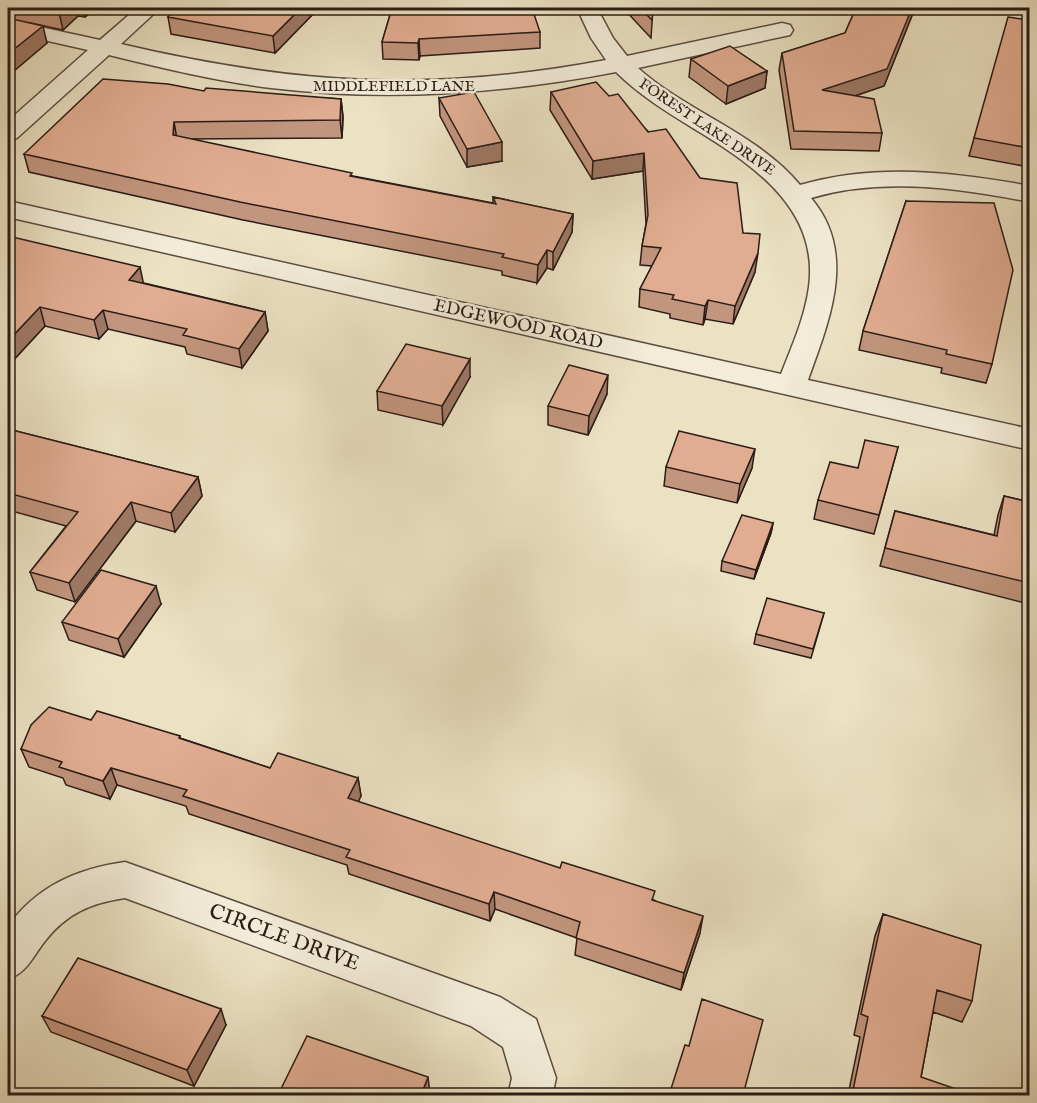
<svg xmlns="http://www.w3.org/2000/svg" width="1037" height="1103" font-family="'IM FELL English',serif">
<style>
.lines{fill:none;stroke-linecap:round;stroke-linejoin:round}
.minor-casing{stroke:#5b4d41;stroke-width:3}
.minor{fill:#f2ecd8;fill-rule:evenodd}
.wall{fill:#c2957e;stroke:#2b1c16;stroke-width:1.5}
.shaded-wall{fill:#9e7966;stroke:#2b1c16;stroke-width:1.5}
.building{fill:#e1ad92;stroke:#2b1c16;stroke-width:1.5}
.labels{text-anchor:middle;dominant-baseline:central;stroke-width:5;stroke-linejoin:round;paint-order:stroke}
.far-street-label{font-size:15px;fill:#2b1c16;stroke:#f2ecd8}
.street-label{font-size:18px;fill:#2b1c16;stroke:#f2ecd8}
.near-street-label{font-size:21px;fill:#2b1c16;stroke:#f2ecd8}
</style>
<rect width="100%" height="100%" fill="#ebe1c3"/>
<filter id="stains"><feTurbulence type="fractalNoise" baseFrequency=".00333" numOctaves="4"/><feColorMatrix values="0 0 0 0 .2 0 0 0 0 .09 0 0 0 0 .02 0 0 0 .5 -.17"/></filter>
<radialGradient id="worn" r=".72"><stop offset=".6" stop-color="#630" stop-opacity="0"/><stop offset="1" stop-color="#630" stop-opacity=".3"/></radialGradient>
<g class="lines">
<g class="minor-casing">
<path id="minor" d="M137,8h23l-39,36c175,41 308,49 485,16l-15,-22 -14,-30h20l16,30 14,18 155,-33 8,2 3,5 -3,5 -152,33c49,44 119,65 162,117 76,-22 153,-13 230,1v16c-72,-14 -147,-25 -219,-4 47,55 18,123 -3,182l222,49v21l-1022,-233v-16l773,173c11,-28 24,-57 28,-87 10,-75 -51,-119 -108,-154 -29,-18 -60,-36 -85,-61 -115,22 -229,30 -345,16 -55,-7 -109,-20 -162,-33l-92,83 -9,2v-19l80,-71 -80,-18v-12l92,20z
M125,862l375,135 36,22 20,59 -4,18h-44l4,-18 -9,-31 -32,-21 -346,-128c-34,5 -58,15 -80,43 -12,15 -18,32 -37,38v-53c30,-40 68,-57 117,-64z"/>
</g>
<use href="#minor" class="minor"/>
</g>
<path class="wall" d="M8,8h89l-12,9 -7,-1 -15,14 -33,-7 17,20 -39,33z
M319,8l-44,45 -104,-19 -3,-17z
M392,8l148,24v16l-120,8 -1,4 -36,-1 -1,-17z
M623,8h30l-2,30z
M856,8h58l-1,5 -29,73 -29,10 27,37 -3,18 -88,-2 -12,-79 3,-17 63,-20z
M1029,20v147l-60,-11 5,-18z
M691,59l76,12 -2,17 -39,16 -37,-27z
M204,91l137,8 2,18 -1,21 -151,1 162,37 140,27v-6l80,17 -1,18 -19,38 -6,-2 -10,15 -35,-8v-4l-259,-51 -214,-48 -5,-18z
M551,92l58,4 91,82 43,55 12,39 -22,52 -28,-5 -2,6 -33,-7v-4l-31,-7 1,-18 12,-23 -12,-1 2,-19 4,-22 -3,-53 -51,8 -42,-69z
M439,98l63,63 -35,6 -27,-51z
M906,201l86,163 -6,19 -45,-10 1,-5 -83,-18 4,-19z
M8,236l136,47 121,29 3,19 -26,37 -55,-14 -2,-7 -77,-18 -9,10 -54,-13 -37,40z
M470,377l-27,48 -65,-15 -1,-19z
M607,394l-19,41 -40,-10v-19z
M8,429l190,48 4,19 -27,36 -39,-11 -61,81 -38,-12 -7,-18 36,-46 -58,-16z
M898,447l-24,87 -60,-15 4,-19 40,-32z
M666,467l86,1 -15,35 -73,-17z
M1004,496l25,6v102l-149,-38 15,-55 99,24 4,-20z
M773,523l-2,10 -17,46 -33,-8 1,-10z
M161,604l-37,53 -55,-17 -7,-18z
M824,613l-13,45 -57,-14 2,-10z
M91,720l89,16v2l90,30 88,10 3,18 -3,6 296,98 46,33 -19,57 -106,-35 2,-17 -82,-29 -5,12 -141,-47 -2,-9 -158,-51 -3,-8 -69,-21 -7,14 -44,-14 -3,-7 -34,-11 -8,-18z
M883,914l89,87 -10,21 -29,-10 -12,65 34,18h-107l12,-58 -6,-2 21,-99z
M42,1016l184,9 -32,61 -143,-54z"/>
<path class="shaded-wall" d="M64,8h12l2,8 -15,14 -4,-18z
M82,8h15l-12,9z
M301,8h18l-44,45 -2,-17z
M912,8h2l-1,5 -29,73 -65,22 3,-18z
M43,26l4,17 -39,33v-22z
M419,39l1,17 -1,4 -1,-17z
M767,71l-2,17 -39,16 2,-18z
M341,99l2,18 -1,21 -2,-18z
M174,122l3,17 -4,-4z
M502,142v19l-35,6v-18z
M644,153l-1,18 -51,8 1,-18z
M573,214l-1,18 -19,38v-18z
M547,250v18l-10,15 1,-18z
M758,253l-3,19 -22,52 2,-18z
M140,267l4,19 -15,-6z
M708,300l-3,19 -2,6 2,-19z
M40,307l5,19 -37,40v-25z
M103,310l5,19 -9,10 -5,-19z
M265,312l3,19 -26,37 -3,-19z
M470,359v18l-27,48 -1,-19z
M608,375l-1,19 -19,41 1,-19z
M755,449l-3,19 -15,35 3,-19z
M198,477l4,19 -27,36 -4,-19z
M131,502l5,19 -61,81 -6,-19z
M773,523l-2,10 -17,46 2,-9z
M156,586l5,18 -37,53 -6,-18z
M111,768l6,17 -7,14 -7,-18z
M358,778l3,18 -10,20 -3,-18z
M494,892l1,17 -5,12 -1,-17z
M703,916l-3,17 -19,57 3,-17z
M221,1009l5,16 -32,61 -7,-16z
M428,1077l2,16 -1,2h-8z"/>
<path class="building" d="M34,8h30l-5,4z
M179,8h122l-28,28 -105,-19z
M392,8h140l8,24 -121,7 -1,4 -36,-1z
M640,8h13l-1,12z
M856,8h56l-25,61 -65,21 52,9 8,34 -88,-2 -12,-78 63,-20z
M1008,17l21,3v128l-55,-10z
M8,18l35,8 -35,28z
M730,46l37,25 -39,15 -37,-27z
M103,79l65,5 36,7 2,-3 135,11 -1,21 -166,2 -1,13 179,38 -2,3 146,28 -3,-7 80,17 -20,38 -6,-2 -9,15 -36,-8 2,-3 -264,-52 -216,-48z
M596,82l13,14 9,-2 30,38 18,-3 34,49 37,5 6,50 17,1 -2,19 -23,53 -27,-6 -3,6 -33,-7 2,-4 -34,-6 21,-41 -19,-2 6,-31 -4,-62 -51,8 -42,-69z
M474,92l28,50 -35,7 -28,-51z
M906,201l88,2 19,67 -21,94 -46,-10 1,-4 -84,-19z
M8,236l132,31 -11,13 136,32 -26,37 -56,-14 4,-6 -84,-19 -9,10 -54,-13 -32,34z
M406,344l64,15 -28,47 -65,-15z
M569,365l39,10 -19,41 -41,-10z
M8,429l190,48 -27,36 -40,-11 -62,81 -39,-11 48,-60 -70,-19z
M679,431l76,18 -15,35 -74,-17z
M865,440l33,7 -19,68 -61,-15 12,-38 28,6z
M1004,496l25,6v81l-144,-35 10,-37 102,25z
M742,515l31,8 -17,47 -34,-9z
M101,570l55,16 -38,53 -56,-17z
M767,598l57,15 -11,36 -57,-15z
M49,707l42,13 6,-9 83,25 -1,2 91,30 8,-15 80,25 -10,20 212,70 2,-6 93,29 -3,9 51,16 -19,57 -108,-35 4,-16 -86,-30 -5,12 -143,-47 4,-7 -167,-54 4,-6 -76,-22 -8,13 -44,-14 3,-5 -41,-13 10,-24z
M883,914l98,31 -9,56 -35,-11 -16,87 35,12 -1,6h-103l16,-78 -7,-3z
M78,958l143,51 -34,61 -145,-54z
M702,999l61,21 -20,75h-74l16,-50 4,1z
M307,1036l121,41 -7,18h-143z"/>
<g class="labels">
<g class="far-street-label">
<text x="394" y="86">MIDDLEFIELD LANE</text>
<text transform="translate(707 127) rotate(34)">FOREST LAKE DRIVE</text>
</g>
<g class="street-label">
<text transform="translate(518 325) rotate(13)">EDGEWOOD ROAD</text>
</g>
<g class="near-street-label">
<text transform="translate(284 938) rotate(20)">CIRCLE DRIVE</text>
</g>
</g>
<rect width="1037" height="1103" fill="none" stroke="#ebe1c3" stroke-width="30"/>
<rect x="9" y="9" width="1019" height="1085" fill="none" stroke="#2b1c16" stroke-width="3"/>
<rect x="15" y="15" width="1007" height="1073" fill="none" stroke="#2b1c16" stroke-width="1.5"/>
<rect width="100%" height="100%" filter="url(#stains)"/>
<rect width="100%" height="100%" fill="url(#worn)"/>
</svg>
